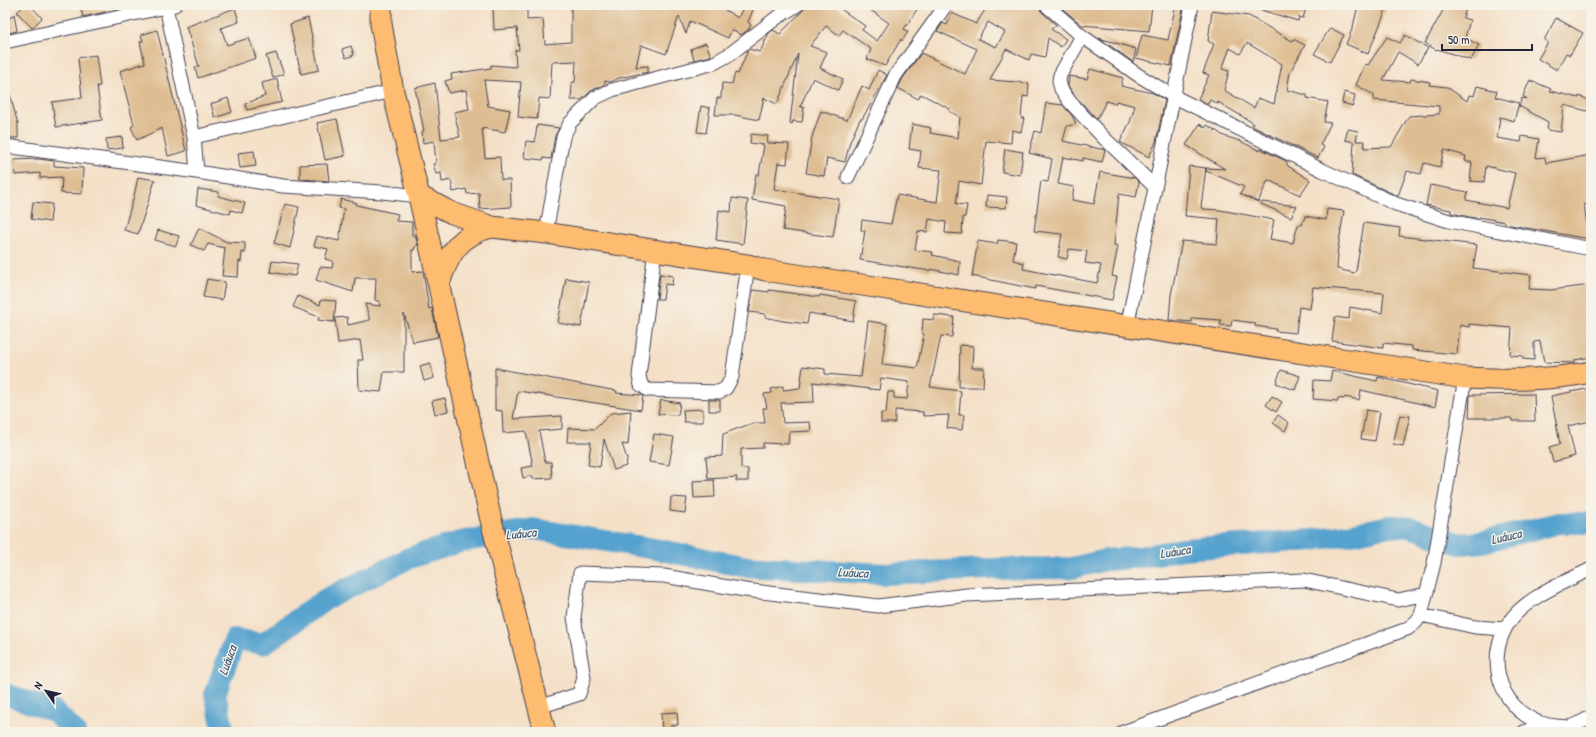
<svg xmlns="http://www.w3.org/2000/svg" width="1596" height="737" font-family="'Patrick Hand',sans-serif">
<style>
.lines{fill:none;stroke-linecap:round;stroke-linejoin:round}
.river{stroke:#54a2ce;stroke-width:22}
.building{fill:#debd92;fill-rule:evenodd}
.street-casing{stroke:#423e50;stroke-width:15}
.primary-casing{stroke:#423e50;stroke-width:23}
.street{stroke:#fff;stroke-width:13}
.primary{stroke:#fdbc70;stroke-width:21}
.labels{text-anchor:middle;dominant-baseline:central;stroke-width:3;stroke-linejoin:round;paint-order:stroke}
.water-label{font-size:13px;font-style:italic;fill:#365576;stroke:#f7f3e8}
</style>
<rect width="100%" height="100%" fill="#f7f3e8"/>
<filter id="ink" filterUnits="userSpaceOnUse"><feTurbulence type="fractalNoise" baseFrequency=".025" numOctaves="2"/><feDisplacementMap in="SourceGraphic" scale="8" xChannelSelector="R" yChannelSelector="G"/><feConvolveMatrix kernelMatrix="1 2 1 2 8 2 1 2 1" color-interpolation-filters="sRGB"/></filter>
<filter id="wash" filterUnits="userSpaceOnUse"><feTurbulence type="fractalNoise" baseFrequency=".012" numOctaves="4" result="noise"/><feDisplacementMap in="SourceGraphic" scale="16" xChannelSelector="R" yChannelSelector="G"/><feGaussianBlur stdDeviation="0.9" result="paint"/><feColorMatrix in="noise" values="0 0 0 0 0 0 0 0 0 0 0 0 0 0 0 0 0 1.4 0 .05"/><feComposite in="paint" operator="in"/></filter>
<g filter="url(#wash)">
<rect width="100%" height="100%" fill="#f4e0c7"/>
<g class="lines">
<path class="river" d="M5,694l49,17 21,21
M224,732l-9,-38 20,-55 28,5 63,-45 83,-41 51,-16 73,-13 122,20 87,17 143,8 101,-5 86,-1 34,-8 35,-3 42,-8 130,-9 39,-6 37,-8 21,1 50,17 22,-2 77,-19h32"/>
</g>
<g id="blocks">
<path class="building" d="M25,5h5l12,13 -10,10 -15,-16z
M80,5h46l1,2 -44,10z
M527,5v15l16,-1 2,25 26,-2v-37l35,3 1,-3h82l10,3 1,-3h17l21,13 6,-13h11l-7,17 3,3 -3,5 -7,5 -9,-6 -4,9 -38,-17 -4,13 -7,-18 -13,38 -25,-9 -5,22 12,-1v6l-29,6 -9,4 -5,-1v3l-14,7 -10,9h-10l1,-18h3l1,-21 -24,1 -2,37 -11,-1 -2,21 -19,-2 3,-35 -37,-2 4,26 22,4 -5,22 -23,-4 3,30 15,-1 1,23h9l1,27 -31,2 -1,-16 -12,1 -1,-5 -13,3 -2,-12 -9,2 -1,-9 -5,1 -3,-10 3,-1 -2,-22 -11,2 -1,-12h2l-9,-43 20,-5 6,56 19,-2 -6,-25 15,-3 -3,-19 -17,3 -4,-12 7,-2 -1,-5 40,-6v-3l25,2 -1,-17h4l-2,-22 -23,2 -1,-23z
M805,5h30l30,21 -3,4 15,11 12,-18 -26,-18h57l-16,24 4,3 -6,9 -1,-2 -16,27 -18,-7 4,-10 -28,-19 -4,5 -13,-9 -16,20 17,6 -7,16 23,11 -5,11 -25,-12 -13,29h4l-2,15 -9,-1 -1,3 -2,-1 8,-69 -21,50 -13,-6 -5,22 -24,-5h-20l2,-17h4l1,-15 10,1 3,-11 3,1 10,-24 1,-1 11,3 9,-19 4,-3 7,4 24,-25z
M988,5h50l3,6 15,14 -5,4 15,10 -5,8 -13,-9 -3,19 -14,-3 -2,6 -23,-11 -16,31 39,3 -1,14 -5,-1 -2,22h3l-3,14 -9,-2 -1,13 -25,-2 -5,44 -22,-4 -3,23 11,1 -2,12h-2l-1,17 -17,-1 1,-11 -17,-3 -2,13 -9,-1 -3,19 18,2 -1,3 28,6 -1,14 -29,-6v2l-70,-11 5,-29 -4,-1 1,-10 29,4 6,-29 40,7 4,-32 -22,-2 2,-17 -12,-2 3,-25 19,4 -1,5 28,5 2,-21 -11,-6 1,-2 -29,-15 -3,5 -20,-11 4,-8 19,-27 44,21 12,-25 -40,-18 6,-8 4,2 5,-12 24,11zM988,22l17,10 -9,15 -18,-8z
M1058,5h94l-3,26 -67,-6z
M1176,5h8l-13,61 -35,-8 6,-23 26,5z
M1251,5h39l16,4 -3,9 -4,-1 -1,4 -47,-14z
M1358,5h30l-20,49 -22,-10 7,-17z
M1446,5h21l-4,13 7,2 -5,18 14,7 -8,15 -34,-11 -1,1 -11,-7z
M235,8l4,14 -18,6 6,17 22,-7 7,20 -58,20 -3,-11 4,-1 -13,-39z
M1212,11l37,5 43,25 1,-2 12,6 -15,27 -3,18 20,5v3l21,4 -4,20 7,1 -11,22 4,2 -6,11 -66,-32 1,-3 -35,-21v2l-8,-4 -2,4 -10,-5 11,-24 -6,-2 11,-29 -6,-3zM1247,43l35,21 -8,40 -16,-6 -4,10 -30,-18 5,-19 -7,-2 8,-21 10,6z
M14,14l3,17 -12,3v-11z
M308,18l11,52 -18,4 -11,-50z
M1556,18l27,15 -13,22 -4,-2 -9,17 -19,-11 10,-17 -4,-2z
M1330,28l14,7 -14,27 -16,-8z
M157,30l29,121 -18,5 -6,-28 -25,12 -6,-13 3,-2 -14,-54 25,-8 -5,-21 3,-1 -2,-6z
M1405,35l23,13 -10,16 -20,-12 -15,28 27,2 1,-3 19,3 -1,3 18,2 20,14 2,-6 5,1 3,-10 20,5 -2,6 24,6 -5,18 -14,-4 -3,21 24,4 1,-6 17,3 -3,19 9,-1 1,6 45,-8v48l-7,2 5,34 -84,-15v-2l-26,-5v2l-28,-6v-3l-25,-5 4,-20 38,7 -2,8 41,8 8,-35 -29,-7 -2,16 -14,-1 2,-19 -7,-1 1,-5 -22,-6 -4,17 -16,-4 -3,11 -14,-3 -9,25 -46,-21 2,-33 -9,-2 3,-11 10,2 -2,10h9l-1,7 27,-1 18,-31 30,-2v-8l-65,-6v-5l-18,-10 9,-21 3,1 19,-28 13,6z
M1099,38l37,11 -3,13z
M706,43l5,13 -17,4 -3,-11z
M351,46l3,9 -8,3 -4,-9z
M276,53l8,21 -11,4 -7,-22z
M96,55l4,31h-3l5,34 -46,7 -4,-25 30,-4 -4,-40z
M1090,69l33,9 -2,8 32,7 12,7 -9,42 -7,15 -29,-15 10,-20 5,-16 -19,-5 -1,3 -9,-3 -9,18 -21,-22 -8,-11 1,-10 18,3z
M878,70l9,5 -19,34 -6,10h-2l-10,23 -5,20 -18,-4 -3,18 -18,-3 6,-36 9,-26 26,9 15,-34 7,4z
M277,79l5,23 -35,8 -2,-6 20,-8 -3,-13z
M1530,80l21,9 -1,2 29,7v-2l12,5v11l-27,-7 -3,27 -14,-2 1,-8 -29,-16 3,-8 5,1 -4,-3z
M5,91h4l9,33v14h-13z
M1344,92l11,3 -2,11 -11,-3z
M228,98l4,14 -17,6 -4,-14z
M1046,103l17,2 10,12 3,7 -9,2 -4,15 42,9 -3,12 -19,-4v3l-20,-4 -5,27 16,3 -2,13 22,4 6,-32 35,6 4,4 -3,15 -17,-3 -5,51 4,1 -6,30 5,1 -5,23 -76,-14 -1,3 -63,-13 6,-35 19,3 1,-4 18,2 -3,18 11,3 -1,6 74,14 4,-18 -16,-2 2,-12 -18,-2 -2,10 -9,-2 4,-23 -28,-3 7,-50 7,1 4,-23 -23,-6 6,-22 6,2z
M701,106l9,2 -4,25 -9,-1z
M337,119l8,37 -20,4 -8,-37z
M1200,124l5,4 2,-3 17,11 16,5 20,10 1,-2 25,12 2,5 22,14 -10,15 -32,-15 -10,22 -18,-8 4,-7 -38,-16v-3l19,1 -39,-24z
M537,125l22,3 -4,8 -4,23 -8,-1v2l-19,-2 2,-17 9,1z
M751,134l17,2 -1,7 22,1 -2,20 -9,-1 -4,26 65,10 -6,38 -50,-7 3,-24 -34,-6 4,-26 3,1 5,-30 -14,-2z
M122,137l1,11 -16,2 -1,-11z
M1005,149l18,3 -3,23 -18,-3z
M254,151l2,15 -16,2 -2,-15z
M38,159l16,2v5l29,2 -1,26 -21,-1 1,-16 -22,1v-5l-25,2 -1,-15z
M327,164l2,17 -29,-2v-14z
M1189,166l17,2 -5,38 1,3 18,1 54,10 -4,19 23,4 5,-18h4l3,-9 21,4 1,-11 17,2 -7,43h1l-1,15 17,4 2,-2 8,-48 36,5 -1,8 78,9 -4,23 58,7 -2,14 22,1 40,-5v72l-16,3v3l-31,-1 -4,-21 -6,1v18l-11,-1v-3l-13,-1 2,-27 -43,-4v3l-9,-2 -3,29 -45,-4v-4l-29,-3v5l-51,-7 3,-24 14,2 1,-12 32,6 2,-20 -71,-6 -3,22 -11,-2 -3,26 -21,-2 1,-2 -21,-3v-3l-23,-3 -1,6 -11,-1 1,-5 -29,-2v4l-23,-2 2,-25 11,-54 35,3 2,-25 -34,-3z
M138,177l17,3 -17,54 -14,-4 10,-34z
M198,189l21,3 -1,4 27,7 -3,10 -11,-3 -1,4 -34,-9z
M987,195l20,2 -1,11 -20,-1z
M732,198l16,2 -5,44 -27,-4 3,-30 12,2z
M341,199l16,4 -1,2 42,9 -2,7 16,1v13h3l3,10 -3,2 -1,3h-2v22l11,-1 6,38 3,-1 6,29 -25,5 -9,-28v58h-20l-3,20 -22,-2 -1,-30h5l-3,-20 -22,3 -3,-25 12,-1 1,8 22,-5 -5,-16 15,2v-4l-5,-2 1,-22h-21l-2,14 -37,-12 4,-13 12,1 1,-7 -8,-2 3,-10 -14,-3 3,-10 22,5 5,-32 -5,-1z
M33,202l19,2 -2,18 -19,-3z
M1262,202l35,4 -6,11 -30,-13z
M285,204l14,3 -9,41 -16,-5z
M199,228l28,14 18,1v10l-3,-1 -1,10 -2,-1 -1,16 -16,-1 3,-28 -17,-4 -4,7 -13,-6z
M158,230l21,6 -3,10 -21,-6z
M272,261l26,3 -3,12 -25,-4z
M660,274l13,2 -1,9 -7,-1 -2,15h-6z
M566,278l23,4 -8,45 -23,-4z
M207,279l18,3 -3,18 -19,-3z
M753,290l16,2v-2l50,7 1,-2 36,6 -3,20 -44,-8 -2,11 -24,-3 -18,-4v-3l-16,-2z
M298,296l22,9 1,-5 15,1 -2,21 -16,-2 1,-3 -26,-10z
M934,315l20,2 -2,20 -11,-1 -11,51 31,4 -2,24h5l-2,15 -15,-2 2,-13 -26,1v-4l-28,-2v13h-14v-10h5l2,-21h6v6l13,1 2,-17 -28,-4 -2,12 -66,-8 1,20 -33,1 2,20 27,-1 1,9 -22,1 -1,12 -25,-1v5l-22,1v19l7,1v12h-12l1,-4 -29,2 -2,-22 16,-1 1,-22 30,-11h12l-2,-15h4l-3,-14 8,-1 -1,-4 12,-3v4l17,-2 3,-22 22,3v5l36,3 7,-56 19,3 -5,40 35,4 7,-34h-2l1,-15 11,1z
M960,345l13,1 -1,22h12l-1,19h-24z
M430,363l4,15 -10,3 -4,-15z
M495,368l122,23 -1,2 25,2 2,1 -2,14 -123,-19 -5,28 49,-3v13l-23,2 6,31h6l1,16 -19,1 -1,-3 -9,2 -2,-10 12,-2 -7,-35 -23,2 -1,-22 -7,-1z
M1281,370l19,6 -5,14 -19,-7z
M1332,371l45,10 1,-4 60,14 -3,16 -74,-17 -2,10 -14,-3 -1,2 -6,-1v3l-25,-2 1,-19 16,1z
M1591,388v33l-23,5 7,30 -22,6 -4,-15 11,-3 -9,-48z
M1534,394l1,27h-23l-1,-3h-42l1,-23z
M1272,396l10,6 -6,10 -10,-7z
M445,398l3,13 -13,3 -3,-13z
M661,400l19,3 -2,12 -20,-1z
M709,400h11v11h-11z
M703,409v13h-19l-1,-12z
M1366,410l14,2 -5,29 -14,-2z
M631,411l-3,34 -6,-1 5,15 -1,7 -12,4 -10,-31 -4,28 -12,-2 3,-23h-24l1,-14 27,1 16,-16z
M1278,415l11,8 -4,8 -12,-8z
M1400,415l10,1 -7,30 -10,-2z
M654,434l20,3 -5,28 -20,-3z
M714,480l1,17 -21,1 -1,-17z
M671,497l16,1 -2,15 -15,-2z
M677,712l1,13h-7v7h-9l-1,-19z"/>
</g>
</g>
<g filter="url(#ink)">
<use href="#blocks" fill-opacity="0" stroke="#423e50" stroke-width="1"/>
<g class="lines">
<g class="street-casing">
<path id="street" d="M1046,5l36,31 56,39 35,21 149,74 74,34 53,17 142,28
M166,7l28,130 199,-46
M1082,36l-22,39 -1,6 2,8 9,13 33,35 52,50
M5,42l170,-37
M194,137l3,35 86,14 99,6 37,4
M5,146l192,26
M848,177l47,-101 51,-71
M546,233l17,-96 7,-14 25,-25 17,-8 102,-27 16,-9 45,-35 22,-14
M655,250l-16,126 2,9 7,5 71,2 7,-4 6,-11 16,-112
M1127,327l65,-322
M1591,569c-28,14 -72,31 -86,60 -22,42 4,93 51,97 4,0 9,1 13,1 7,-1 15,-7 22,-10
M1421,615l54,12 30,2
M539,707l40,-13 5,-16 -10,-61 6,-44 84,3 81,14 133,16 89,-11 337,-15 94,20 28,-6
M1123,732l284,-103 9,-7 5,-7 13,-52 31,-185
M1524,732l18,-7"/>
</g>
<g class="primary-casing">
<path id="primary" d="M381,5v19l12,67 26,105 71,320 55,216
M419,196l33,17 40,14 54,6 202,32 17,5 700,108c43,2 83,3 126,-6
M439,284c9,-29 20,-50 53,-57"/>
</g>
<use href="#street" class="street"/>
<use href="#primary" class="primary"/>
</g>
</g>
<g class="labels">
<g class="water-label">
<text transform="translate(521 533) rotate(-6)">Luáuca</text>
<text transform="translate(1506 536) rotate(-13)">Luáuca</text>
<text transform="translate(1175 551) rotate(-9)">Luáuca</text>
<text transform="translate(853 572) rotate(3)">Luáuca</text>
<text transform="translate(227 660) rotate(-70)">Luáuca</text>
</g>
</g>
<rect width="1596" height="737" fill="none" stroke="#f7f3e8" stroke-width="20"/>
<g transform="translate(46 691) rotate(304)" stroke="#f7f3e8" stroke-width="3" paint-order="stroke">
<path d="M0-3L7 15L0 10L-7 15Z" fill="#22223b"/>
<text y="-6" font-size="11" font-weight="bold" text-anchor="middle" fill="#22223b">N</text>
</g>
<path d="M1442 44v6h90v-6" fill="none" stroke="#22223b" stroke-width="2"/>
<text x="1448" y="44" font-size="12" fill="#22223b" stroke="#f7f3e8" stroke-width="3" paint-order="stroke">50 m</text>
</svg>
